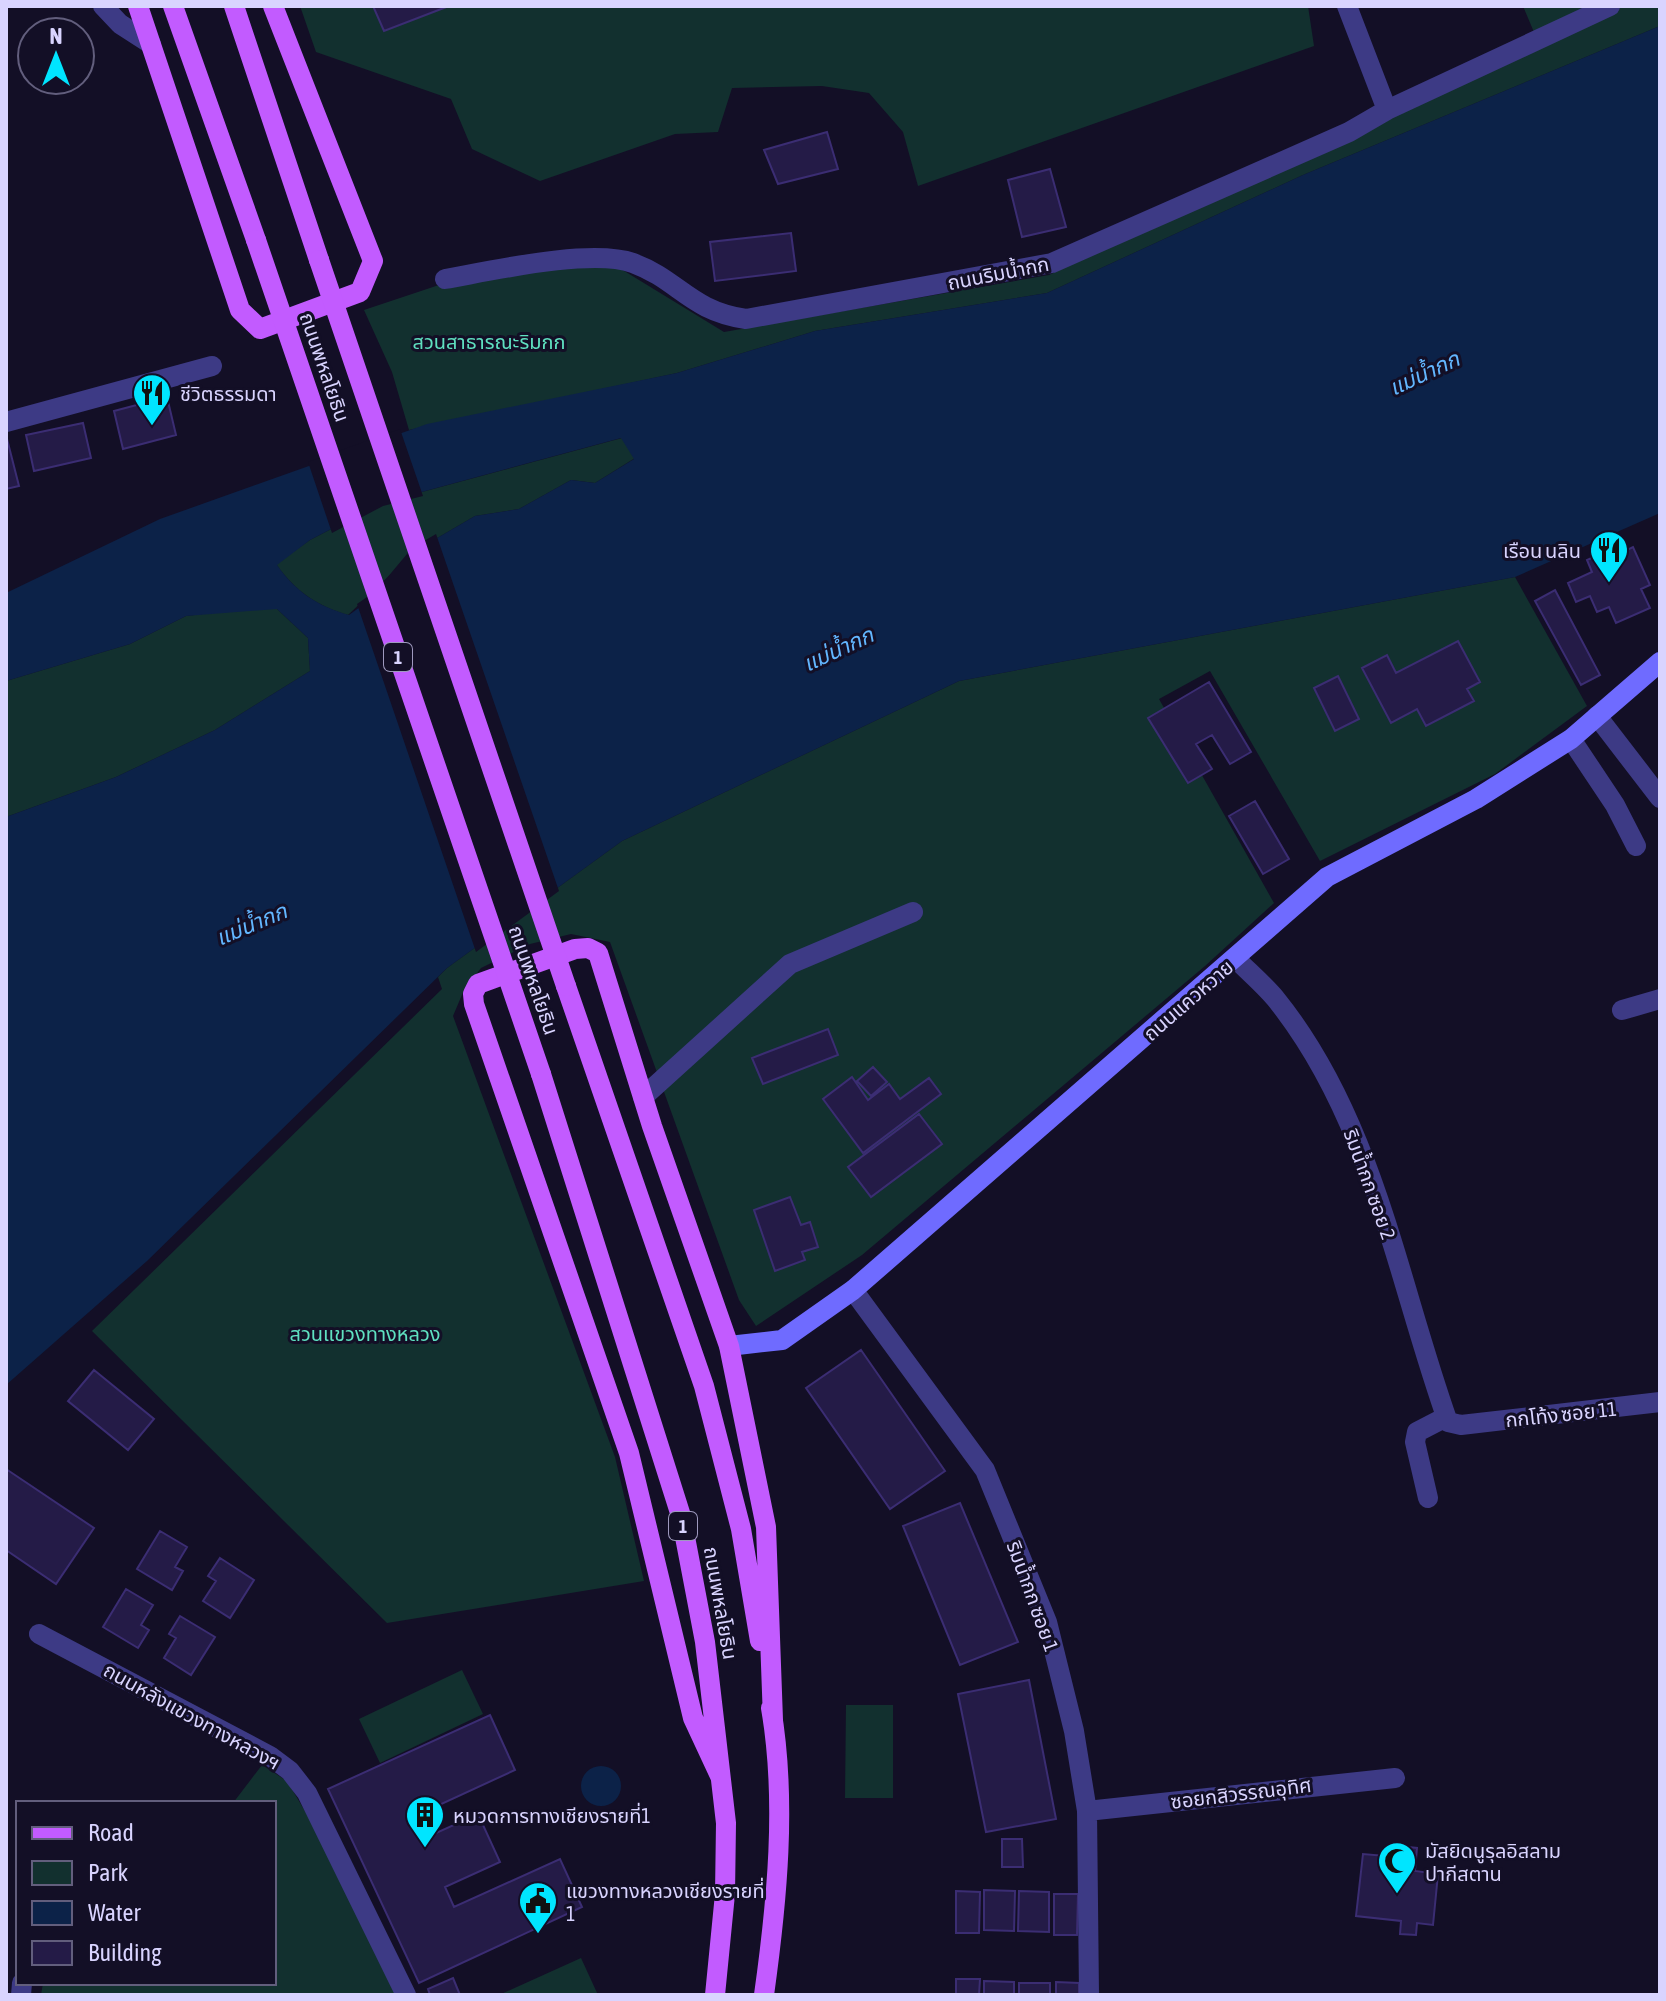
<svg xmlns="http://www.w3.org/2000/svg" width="1666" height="2001" font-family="'Asap Condensed','Noto Sans Thai',sans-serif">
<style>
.green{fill:#12302f}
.water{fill:#0c2248;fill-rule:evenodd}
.pier{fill:#130f26}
.building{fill:#241b47;stroke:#3b2d73;stroke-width:2}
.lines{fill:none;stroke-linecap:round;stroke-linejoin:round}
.street{stroke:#3d3a85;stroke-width:20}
.secondary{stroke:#6f6bff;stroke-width:20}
.primary{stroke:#c25bff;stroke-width:20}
.primary-bridge{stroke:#c25bff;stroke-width:20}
.labels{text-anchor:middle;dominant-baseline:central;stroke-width:6;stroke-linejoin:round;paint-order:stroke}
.shield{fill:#130f26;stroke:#9e99be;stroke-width:2}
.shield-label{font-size:18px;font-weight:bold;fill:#d9d4ff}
.street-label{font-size:20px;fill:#d9d4ff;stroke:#130f26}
.park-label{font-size:20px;fill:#5fe0c0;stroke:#130f26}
.poi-label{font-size:20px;fill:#d9d4ff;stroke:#130f26;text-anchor:start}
.water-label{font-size:22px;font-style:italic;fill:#62b6ff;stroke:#130f26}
</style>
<rect width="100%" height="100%" fill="#130f26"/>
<path class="green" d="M300,6h1008l6,40 -396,140 -15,-54 -34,-39 -47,-7 -90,2 -14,44 -43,2 -135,47 -68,-32 -21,-50 -135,-47z
M1523,6h137v20l-357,149 -256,118 -232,38 -138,42 -268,57 -17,-58 -28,-62 114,-38 125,-14 121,74 325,-57 338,-165 152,-66z
M622,438l13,20 -40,25 -24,-3 -52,29 -44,7 -60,35 -67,64c-31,-9 -53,-24 -72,-51l34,-24 71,-37z
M1515,577l72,129 -92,68 -175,87 -110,-190 -51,28 115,204 -69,63 -343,289 -106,71 -17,-26 -129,-358 -39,-8 -41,10 -49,24 -17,22 -11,26 162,441 29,124 -257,42 -295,-292 350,-342 -4,-12 9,-9 175,-127 337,-160z
M246,609h31l31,29 2,33 -95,59 -99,47 -110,40v-136l124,-37 56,-28z
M462,1670l21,44 -103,49 -21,-44z
M846,1705h47v93h-48z
M262,1765l25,16 31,52 79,162h-356l2,-12h231v-180h-41z
M581,1958l17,37h-99z"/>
<path class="water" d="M1660,26v487l-145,64 -556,104 -337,160 -175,127 -300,293 -141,124v-568l110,-40 99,-47 95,-59 -2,-33 -31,-29 -91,7 -56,28 -124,37v-88l154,-74 267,-95 250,-51 138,-42 232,-38 256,-118zM621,438l13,21 -39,24 -24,-3 -52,29 -44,7 -60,35 -37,43 -29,21c-32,-9 -54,-24 -72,-50l33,-25 71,-37z
M581 1786a20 20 0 1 1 40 0a20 20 0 1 1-40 0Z"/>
<path class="pier" d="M400,429l23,67 -40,10 -51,27 -24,-71z
M436,534l123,357 -83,61 -119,-348 19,-13 36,-43z"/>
<path class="building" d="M373,6h76l-65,25z
M827,132l11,37 -60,15 -14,-34z
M1050,169l16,58 -44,10 -14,-57z
M791,233l5,38 -81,10 -5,-39z
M167,397l9,38 -53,14 -9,-38z
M83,423l8,35 -57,13 -8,-36z
M6,435l13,51 -13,3z
M1618,546l3,7 12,-6 17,38 -9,4 9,19 -34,15 -7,-16 -12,5 -7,-16 -14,6 -8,-19 24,-11 -5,-12z
M1555,590l45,85 -19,10 -46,-84z
M1458,641l22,41 -13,7 7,12 -48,25 -9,-17 -26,14 -29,-55 25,-13 9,18z
M1338,676l21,43 -24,12 -21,-43z
M1209,682l42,70 -21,12 -18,-29 -16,9 16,25 -24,14 -40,-65z
M1255,801l34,58 -26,15 -34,-58z
M828,1029l10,26 -75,29 -11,-26z
M873,1067l14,15 -16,14 -14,-15z
M852,1077l16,23 21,-16 11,15 29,-21 12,16 -78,59 -40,-54z
M919,1114l23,30 -71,53 -23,-30z
M790,1197l11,28 9,-3 8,25 -16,5 3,8 -30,11 -21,-61z
M861,1350l84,121 -55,38 -84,-121z
M94,1370l60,49 -26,31 -60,-49z
M6,1469l88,59 -38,56 -50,-34z
M960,1503l58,139 -58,23 -57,-139z
M160,1531l27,16 -12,20 8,4 -11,19 -35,-21z
M220,1558l34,22 -24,38 -27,-17 13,-20 -8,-5z
M126,1589l27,16 -12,20 8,5 -11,18 -35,-21z
M180,1616l35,21 -24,38 -27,-17 12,-20 -7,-4z
M1029,1680l27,139 -70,13 -28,-138z
M490,1715l25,55 -102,47 10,22 55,-25 22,48 -55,25 9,20 106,-48 22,48 -163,76 -91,-194z
M1002,1839h20l1,28h-21z
M1398,1846l19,2 -2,23 23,3 -5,51 -16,-2 -1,12 -16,-1 1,-13 -45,-5 7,-62 34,3z
M984,1890l31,1 -1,40 -30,-1z
M956,1891l24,1 -1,41h-23z
M1019,1891l30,1v40l-31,-1z
M1054,1894h24l-1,41h-23z
M453,1978l7,17h-30l-2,-6z
M956,1979h24l-1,16h-23z
M984,1981l30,1v13h-30z
M1056,1982l23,1v12h-23z
M1019,1983h31v12h-31z"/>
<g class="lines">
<path class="street" d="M103,6l17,18 31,20
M1347,6l40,104
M445,279c46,-8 146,-31 188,-16 46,17 57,48 113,56l306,-56 297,-131 38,-22 223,-104
M6,422l206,-56
M1597,716l63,82
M1571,739l44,66 21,41
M1236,959c13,13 27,25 39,39 98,121 122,281 173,424l13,3 199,-23
M1622,1010l38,-11
M643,1097l147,-133 123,-52
M853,1290l132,180 62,152 27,109 13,80 2,184
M1428,1498l-13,-56 2,-10 29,-15
M39,1634l231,122 20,15 17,22 99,202
M1087,1811l308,-33
M21,1995l1,-12"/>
<path class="secondary" d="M729,1346l53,-6 71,-50 474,-413 149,-78 95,-60 89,-77"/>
<path class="primary" d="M138,6l102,304 20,19 100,-37 13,-31 -100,-255
M173,6l83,234
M234,6l85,254
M566,986l138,400 37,143 19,112
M541,1074l140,442 24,126 21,181 -1,71 -10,101
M720,1776l-27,-58 -64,-265 -155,-449 -1,-10 5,-10 97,-35 13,-1 10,5 54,173 77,220 37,181 7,193
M764,1995c13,-93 23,-194 7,-287"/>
<path class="primary-bridge" d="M256,240l285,834
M319,260l247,726"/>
</g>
<defs>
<g id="restaurant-pin" transform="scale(2)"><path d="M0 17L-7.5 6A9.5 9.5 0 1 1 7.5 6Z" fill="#00e5ff" stroke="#130f26"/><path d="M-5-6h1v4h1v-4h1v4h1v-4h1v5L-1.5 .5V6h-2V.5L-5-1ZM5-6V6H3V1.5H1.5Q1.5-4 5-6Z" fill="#111"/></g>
<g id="building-pin" transform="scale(2)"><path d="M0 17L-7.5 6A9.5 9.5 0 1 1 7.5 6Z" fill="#00e5ff" stroke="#130f26"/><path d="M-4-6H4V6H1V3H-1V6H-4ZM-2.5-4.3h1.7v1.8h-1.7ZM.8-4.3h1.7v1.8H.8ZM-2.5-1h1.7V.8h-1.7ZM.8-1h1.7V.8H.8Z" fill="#111"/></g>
<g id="mosque-pin" transform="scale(2)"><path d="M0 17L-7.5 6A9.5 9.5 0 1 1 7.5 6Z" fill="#00e5ff" stroke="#130f26"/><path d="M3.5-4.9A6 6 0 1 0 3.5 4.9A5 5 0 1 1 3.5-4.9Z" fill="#111"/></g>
<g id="civic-pin" transform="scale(2)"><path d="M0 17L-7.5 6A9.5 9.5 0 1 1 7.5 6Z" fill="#00e5ff" stroke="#130f26"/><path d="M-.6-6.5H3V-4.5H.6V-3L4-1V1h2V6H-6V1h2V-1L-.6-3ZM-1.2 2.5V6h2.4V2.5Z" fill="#111"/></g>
</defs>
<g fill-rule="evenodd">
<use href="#restaurant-pin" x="152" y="393"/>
<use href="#restaurant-pin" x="1609" y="550"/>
<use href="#building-pin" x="425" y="1815"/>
<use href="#mosque-pin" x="1397" y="1861"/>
<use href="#civic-pin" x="538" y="1901"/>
</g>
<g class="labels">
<g class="shield">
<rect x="384" y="643" width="28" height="28" rx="6"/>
<rect x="669" y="1512" width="28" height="28" rx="6"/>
</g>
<g class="shield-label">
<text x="398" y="657">1</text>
<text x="683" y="1526">1</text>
</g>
<g class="street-label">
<text transform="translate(998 273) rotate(-11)">ถนนริมน้ำกก</text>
<text transform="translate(325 367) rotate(71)">ถนนพหลโยธิน</text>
<text transform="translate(534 980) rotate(71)">ถนนพหลโยธิน</text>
<text transform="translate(1188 1000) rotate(-41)">ถนนแควหวาย</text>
<text transform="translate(1370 1184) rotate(70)">ริมน้ำกก ซอย 2</text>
<text transform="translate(1561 1414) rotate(-6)">กกโท้ง ซอย 11</text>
<text transform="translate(1033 1596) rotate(70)">ริมน้ำกก ซอย 1</text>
<text transform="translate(721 1603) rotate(80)">ถนนพหลโยธิน</text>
<text transform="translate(192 1716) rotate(29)">ถนนหลังแขวงทางหลวงฯ</text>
<text transform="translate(1241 1793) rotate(-7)">ซอยกสิวรรณอุทิศ</text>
</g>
<g class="park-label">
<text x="489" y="341">สวนสาธารณะริมกก</text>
<text x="365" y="1333">สวนแขวงทางหลวง</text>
</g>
<g class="poi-label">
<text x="180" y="393">ชีวิตธรรมดา</text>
<text x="1581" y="550" text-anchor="end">เรือน นลิน</text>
<text x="453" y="1815">หมวดการทางเชียงรายที่1</text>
<text x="1425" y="1850">มัสยิดนูรุลอิสลาม<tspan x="1425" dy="23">ปากีสตาน</tspan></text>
<text x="566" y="1890">แขวงทางหลวงเชียงรายที่<tspan x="566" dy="23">1</tspan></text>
</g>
<g class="water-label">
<text transform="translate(1424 373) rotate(-25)">แม่น้ำกก</text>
<text transform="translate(838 649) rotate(-25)">แม่น้ำกก</text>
<text transform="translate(251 924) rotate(-23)">แม่น้ำกก</text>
</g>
</g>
<rect width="1666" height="2001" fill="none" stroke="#d9d4ff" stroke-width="16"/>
<rect x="16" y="1801" width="260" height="184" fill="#130f26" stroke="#625e7d" stroke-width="2"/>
<rect x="32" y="1827" width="40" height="12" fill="#c25bff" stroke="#625e7d" stroke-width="2"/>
<text x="88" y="1841" font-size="24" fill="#d9d4ff">Road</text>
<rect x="32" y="1861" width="40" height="24" fill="#12302f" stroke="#625e7d" stroke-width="2"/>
<text x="88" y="1881" font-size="24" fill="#d9d4ff">Park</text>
<rect x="32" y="1901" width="40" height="24" fill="#0c2248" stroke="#625e7d" stroke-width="2"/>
<text x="88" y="1921" font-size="24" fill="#d9d4ff">Water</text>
<rect x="32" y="1941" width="40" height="24" fill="#241b47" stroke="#625e7d" stroke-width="2"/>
<text x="88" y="1961" font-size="24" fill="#d9d4ff">Building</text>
<g transform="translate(56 56)"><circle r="38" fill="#130f26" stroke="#625e7d" stroke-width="2"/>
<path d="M0-6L14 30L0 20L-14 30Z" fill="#00e5ff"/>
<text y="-12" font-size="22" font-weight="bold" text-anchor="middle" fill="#d9d4ff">N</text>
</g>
</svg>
